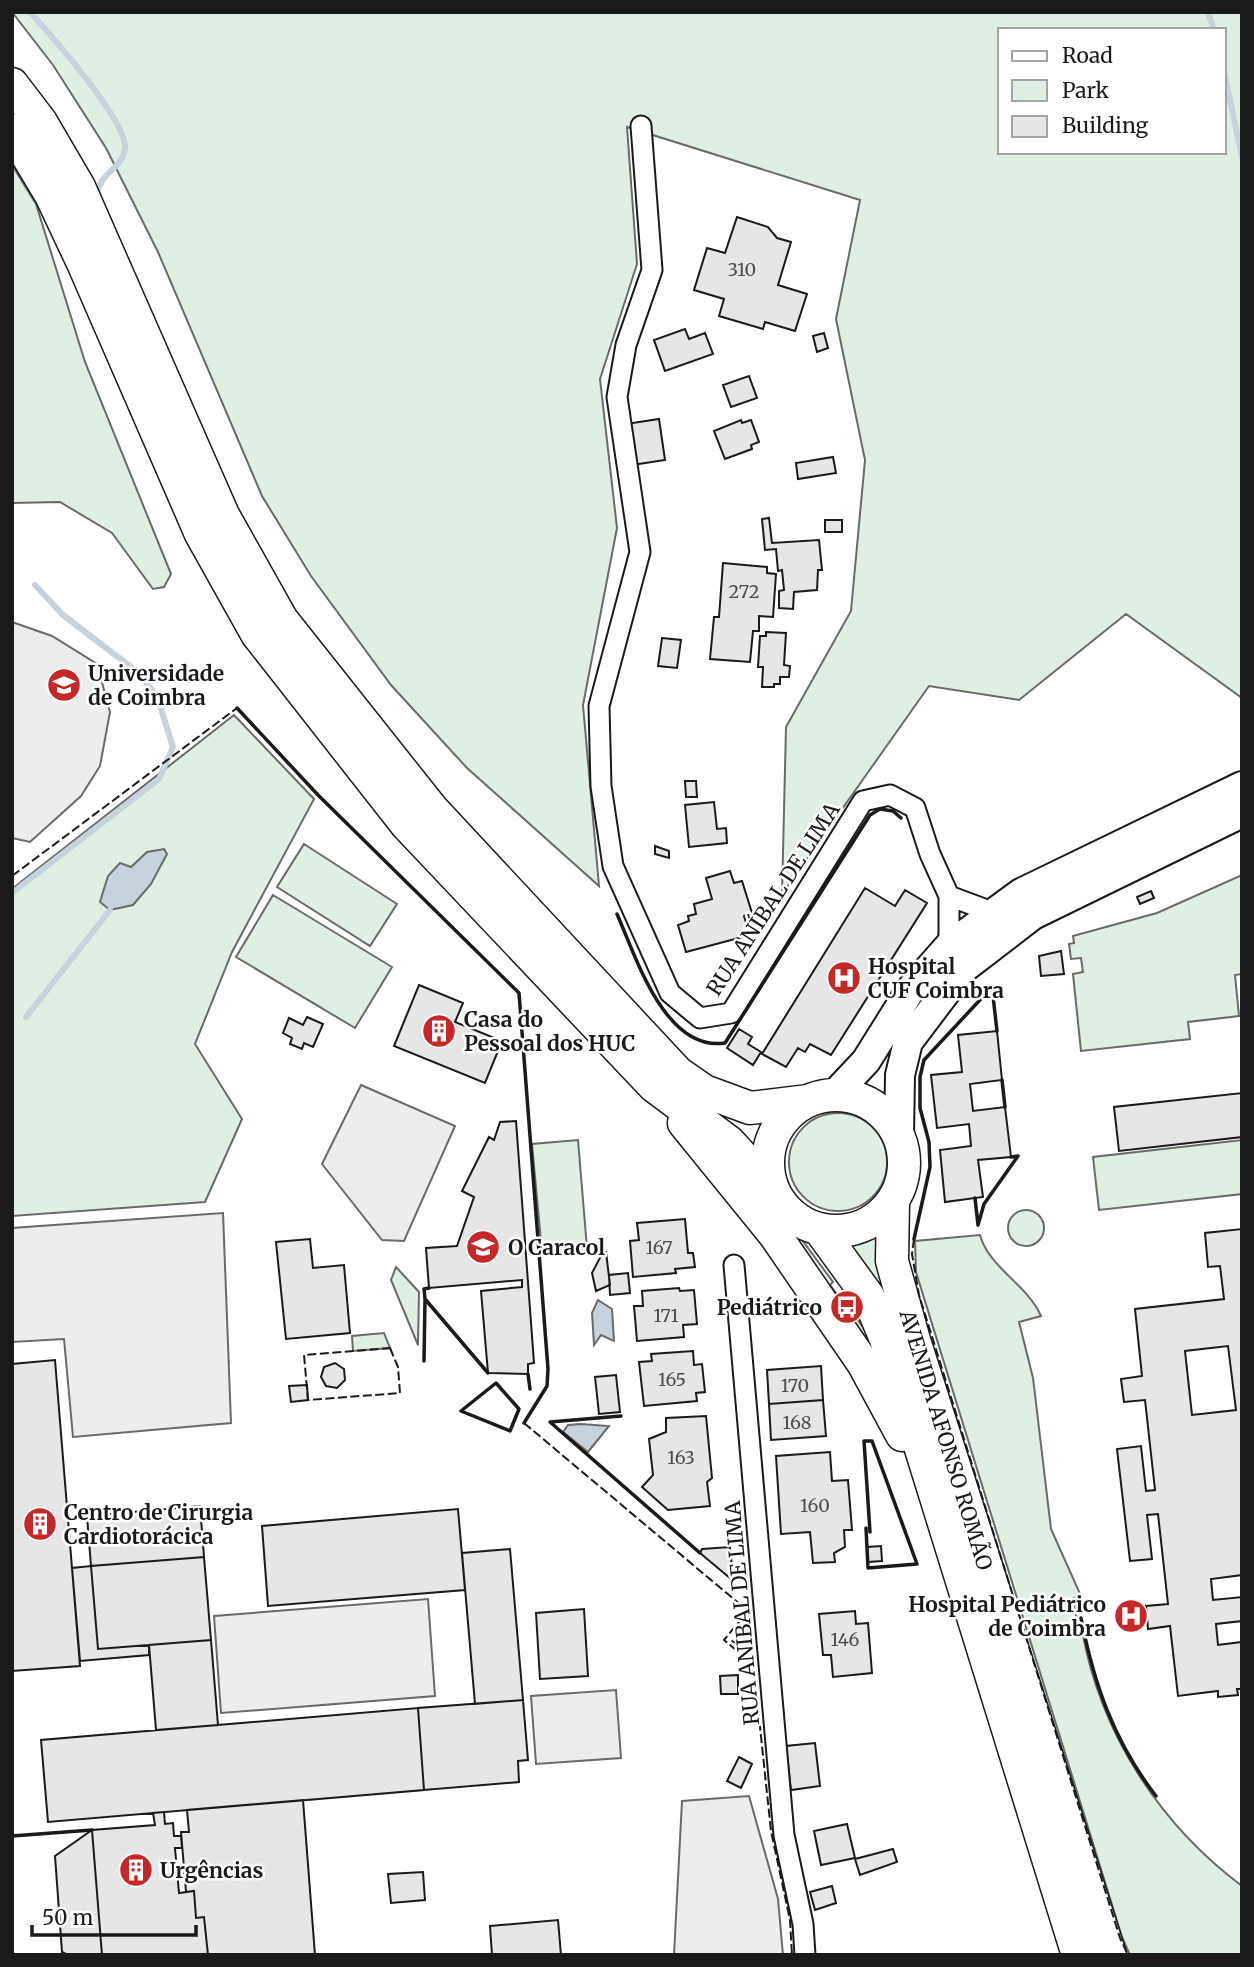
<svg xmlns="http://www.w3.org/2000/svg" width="1254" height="1967" font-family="Merriweather,serif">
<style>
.green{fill:#e0efe3;stroke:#6a6a6a;stroke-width:2;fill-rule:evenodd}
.parking{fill:#ededed;stroke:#6a6a6a;stroke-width:2}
.water{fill:#c6d2dc;stroke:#6a6a6a;stroke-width:2}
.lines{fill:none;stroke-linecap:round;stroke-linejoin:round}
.stream{stroke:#c6d2dc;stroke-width:6}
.building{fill:#e6e6e6;stroke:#1a1a1a;stroke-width:2;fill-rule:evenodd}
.street-casing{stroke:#1a1a1a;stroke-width:23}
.secondary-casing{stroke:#1a1a1a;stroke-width:32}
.primary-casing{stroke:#1a1a1a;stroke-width:35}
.street{stroke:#fff;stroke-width:19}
.secondary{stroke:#fff;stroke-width:28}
.primary{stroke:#fff;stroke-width:32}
.fence{stroke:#1a1a1a;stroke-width:2;stroke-dasharray:9 3.5;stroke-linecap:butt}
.wall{stroke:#1a1a1a;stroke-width:3.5}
.labels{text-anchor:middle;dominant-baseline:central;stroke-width:5;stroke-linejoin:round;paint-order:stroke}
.number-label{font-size:18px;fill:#4d4d4d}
.poi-label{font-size:21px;font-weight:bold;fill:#1a1a1a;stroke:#fff;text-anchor:start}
.street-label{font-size:21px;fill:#1a1a1a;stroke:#fff}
</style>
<rect width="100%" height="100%" fill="#fff"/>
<path class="green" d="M12,12h1230v686l-116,-84 -107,86 -90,-14 -147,208 4,-167 65,-116 14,-151 -29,-141 24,-119 -233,-73 10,137 -37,115 17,149 -34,177 16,181 -132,-118 -76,-83 -80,-109 -49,-80 -104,-244 -52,-104 -53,-83zM1000,30h224v122h-224z
M12,165l24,39 49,158 86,212 -7,13 -11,2 -41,-56 -52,-31 -48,1z
M234,715l80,84 -82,153 -37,92 47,75 -37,83 -193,14v-327z
M304,844l93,60 -27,42 -93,-59z
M1242,875v99l-7,1 4,41 -51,6 2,17 -109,12 -8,-77 10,-2 -2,-14 -10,1 -2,-15 5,-1 -1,-7 84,-23z
M273,895l119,72 -37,61 -119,-71z
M789 1162a49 49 0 1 1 98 0a49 49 0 1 1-98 0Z
M578,1140l9,108 -45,4 -10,-108z
M1242,1140v54l-143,16 -6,-53z
M1008 1228a18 18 0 1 1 36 0a18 18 0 1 1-36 0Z
M783,1224l14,9 36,49 -3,3 12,16 -4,4 11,15 6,-4 23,33 -13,5z
M980,1235c9,33 47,49 61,81l-22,6 14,56 18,151 30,67 -7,2 4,33 4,-1c18,102 77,194 160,256v69h-112l-8,-18 -206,-665 -1,-31z
M878,1236l24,101 -55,-91z
M396,1267l23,25 -1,53 -27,-65z
M384,1333l6,15 -37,3 -1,-15z"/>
<path class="parking" d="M12,622l40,14 45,28 13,48 -10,54 -19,30 -51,46 -18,-4z
M361,1085l94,41 -51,115 -22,-1 -60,-76z
M223,1213l8,210 -158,14 -9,-98 -52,3v-114z
M428,1599l7,97 -214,17 -7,-97z
M616,1690l5,68 -85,6 -5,-68z
M749,1796l29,103 5,56h-109l8,-154z"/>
<path class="water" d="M164,849l3,5 -16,30 -18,21 -23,5 -10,-8 8,-26 12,-13 11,4 16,-15z
M598,1300l14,9 2,32 -13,-6 -7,10 -2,-32z
M581,1424l28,2 -21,26 -25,-20 5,-7z"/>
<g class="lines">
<path class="stream" d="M30,12c20,22 99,111 95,137 -3,20 -24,22 -28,45
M1208,12l6,18
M1224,71l18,86
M12,893l147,-114 14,-32 -16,-51 -22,-26 -72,-55 -28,-30
M26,1017l84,-107"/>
</g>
<path class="building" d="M737,217l31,10 9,11 14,4 -13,43 29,9 -12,37 -30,-9 -2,7 -44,-13 5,-17 -30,-9 13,-42 18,5z
M685,329l4,10 16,-6 8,21 -48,17 -11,-31z
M824,333l4,15 -11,4 -4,-16z
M749,376l8,22 -26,9 -8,-22z
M659,419l6,41 -33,5 -6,-41z
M741,420l1,3 9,-3 8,22 -8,3 1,4 -27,10 -11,-28z
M833,457l3,16 -38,6 -2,-16z
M769,518l3,25 47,-3 3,30h-4l-1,20 -23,2 -1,17 -14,-1v-17l5,-1 -2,-20 -4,1 -2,-22 -11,1 -3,-31z
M825,520h17v12h-17z
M723,563l44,4v6l9,1 -3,43 -14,-1v15h-6l-3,31 -40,-3 4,-42h5z
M766,632l20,1 -2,32 6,1 -1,11h-9v7h-6v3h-12l1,-20h-5l2,-31h6z
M662,638l19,2 -4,28 -19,-2z
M685,781h11l1,16h-11z
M714,802l3,27 9,-1 1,15 -38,4 -4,-42z
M655,846l14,5v7l-14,-4z
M730,871l4,12 8,-2 10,32 -8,3 6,19 -64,17 -8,-27 11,-4 -1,-5 8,-2 -2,-10 18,-5 -6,-21z
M865,888l30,18 10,-16 22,13 -96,152 -21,-11 -5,8 -7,-4 -12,19 -24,-13z
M1151,891l3,7 -14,6 -3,-7z
M1061,951l3,23 -23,2 -2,-20z
M419,985l44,18 -8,19 47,19 -17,42 -91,-37z
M307,1017l16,7 -10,23 -9,-4 -2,6 -12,-5 2,-6 -9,-5 6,-15 14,7z
M739,1029l13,8 -4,7 13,8 -8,13 -26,-17z
M997,1031l5,49 -32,4 3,27 32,-4 6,50 -33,3 5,37 -38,5 -5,-52 31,-4 -2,-22 -32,4 -6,-53 31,-3 -4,-37z
M1242,1093v44l-123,14 -5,-44z
M516,1121l18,242 -6,1v10l-40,-1 -7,-82 41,-4v-7l-93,8 -3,-40 31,-2 17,-49 -12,-6 27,-54 5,3 6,-18z
M685,1219l3,34h5l2,14 -20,2 1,4 -43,4 -3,-36 9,-1 -2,-17z
M1242,1229v346l-31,4 2,21 29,-3v24l-26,3 2,21 24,-3v47h-5l1,6 -20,2v-6l-40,5 -8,-70 -22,3 -2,-23 22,-2 -10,-90 -11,1 5,44 -22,2 -13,-112 24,-3 5,45 9,-1 -10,-90 -21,2 -3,-23 21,-3 -7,-67 89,-10 -4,-33 -12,1 -3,-34zM1228,1346l8,64 -44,5 -7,-64z
M310,1239l3,29 31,-3 6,68 -64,6 -10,-97z
M603,1252h3l4,33 -14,6 -4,-18z
M628,1273l2,20 -20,2 -1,-20z
M679,1288l1,3 14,-1 3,34 -14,1 1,12 -47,4 -3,-35h9l-1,-15z
M693,1351l1,14 8,-1 3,28 -9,1 1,8 -53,5 -5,-44 13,-1 -1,-7z
M55,1360l25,306 -68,5v-307z
M335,1363l9,6 1,11 -8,8 -11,-2 -5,-9 3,-10z
M821,1366l2,34 -54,4 -2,-34z
M616,1375l4,37 -21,2 -4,-37z
M307,1385l1,15 -17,2 -2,-16z
M823,1400l3,36 -55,4 -2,-36z
M706,1416l6,62 -5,4 3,24 -42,4 -26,-23 11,-12 -4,-36 17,-7v-14z
M830,1452l2,29 16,-1 4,50h-8l1,17 -11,6 1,9 -22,1 -3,-31 -29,2 -5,-78z
M200,1506l4,51 -113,9 -4,-50z
M458,1509l7,81 -197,16 -6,-80z
M881,1546l1,15 -14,1 -1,-15z
M730,1547l3,30 -2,2 -31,-26 2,-4z
M510,1549l13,151 -48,4 -13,-151z
M204,1557l7,83 -113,9 -7,-83z
M91,1566l7,83 51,-4v10l-69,6 -8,-93z
M584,1609l4,67 -48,3 -4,-66z
M855,1611l1,13 12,-1 4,50 -39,4 -2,-22h-8l-4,-41z
M211,1640l7,85 -62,5 -7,-85z
M738,1675v19h-17l-1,-18z
M523,1700l5,60 -10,1 1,21 -95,8 -6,-82z
M418,1708l6,82 -376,32 -7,-82z
M815,1743l5,43 -29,4 -5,-44z
M739,1757l13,7 -11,24 -14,-7z
M303,1800l12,155h-107l-4,-38 -8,1 -2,-27 -8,1 -5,-60h8l-2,-22z
M164,1812l1,12 8,-1 1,13h7l1,12h-7l4,45 15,-2 2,27 8,-1 4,38h-106l-10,-125 63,-5 -2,-12z
M847,1824l8,34 -34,7 -7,-34z
M92,1830l10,125h-34l-6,-3 -7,-96z
M893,1849l4,13 -37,13 -5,-16z
M423,1872l2,28 -34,3 -3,-29z
M832,1886l4,17 -21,7 -5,-18z
M558,1920l3,35h-69l-2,-29z"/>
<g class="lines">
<g class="street-casing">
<path id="street" d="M641,126l11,144 -26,75 -9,52 23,155 -41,154 2,80 12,80 57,127 30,25 31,-5 132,-212 27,-6 25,13 15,46 19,42
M949,896l43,16
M949,946v-50
M734,1265l50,570 19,89 2,31"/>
</g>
<g class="secondary-casing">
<path id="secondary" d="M834,1095l32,-34 45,-72 38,-43 72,-53 221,-107
M899,1136l1,-61 8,-33 56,-74 69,-53 209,-102"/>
</g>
<g class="primary-casing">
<path id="primary" d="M12,84l29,38 38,65 144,328 59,105 150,189 246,264 26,18 46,17 58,-7
M12,130l39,65 33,70 117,269 56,100 149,190 248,262 75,56 44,48
M768 1163a68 68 0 1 1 136 0a68 68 0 1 1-136 0Z
M684,1123l91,112 88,128 39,72
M893,1202l-1,59 22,79 196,615
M820,1230l48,66 22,53 188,606"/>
</g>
<use href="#street" class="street"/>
<use href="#secondary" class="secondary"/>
<use href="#primary" class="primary"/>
<path class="fence" d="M12,876l225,-168
M914,1239l-2,15 7,41 201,643 8,17
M390,1348l8,19 2,26 -92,7 -4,-45z
M524,1423l224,188 -24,29 25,21 5,9 17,161 19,89 2,35"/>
<path class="wall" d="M237,708l81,87 201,198 29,376 -1,17 -23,37
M617,914c19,43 48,138 108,129l145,-228 10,-6 13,2 8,7
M1002,1080l3,27
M975,1198l3,27 6,-21 34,-48 -7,1
M914,1239l16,-72 -1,-25 -9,-34v-31l4,-17 68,-73 5,44
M429,1288l-5,1 1,10 63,74
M424,1361l1,-62
M528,1374l2,15
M496,1383l23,26 -9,22 -49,-20z
M621,1416l-71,6 150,131
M866,1528l2,40 49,-4 -45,-123h-8l6,91
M1081,1618c13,66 33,124 75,178
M12,1836l80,-6"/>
</g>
<defs>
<g id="university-disc" transform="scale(1.75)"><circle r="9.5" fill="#c62828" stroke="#fff"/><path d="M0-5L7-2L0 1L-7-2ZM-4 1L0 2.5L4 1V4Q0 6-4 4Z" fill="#fff"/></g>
<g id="hospital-disc" transform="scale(1.75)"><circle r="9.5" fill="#c62828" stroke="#fff"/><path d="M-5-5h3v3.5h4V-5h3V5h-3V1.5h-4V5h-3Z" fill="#fff"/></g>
<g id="building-disc" transform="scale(1.75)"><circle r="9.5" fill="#c62828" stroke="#fff"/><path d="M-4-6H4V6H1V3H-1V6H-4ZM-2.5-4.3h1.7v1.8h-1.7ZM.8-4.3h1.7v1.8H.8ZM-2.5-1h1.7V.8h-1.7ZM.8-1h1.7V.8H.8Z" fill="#fff"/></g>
<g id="school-disc" transform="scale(1.75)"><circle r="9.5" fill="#c62828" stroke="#fff"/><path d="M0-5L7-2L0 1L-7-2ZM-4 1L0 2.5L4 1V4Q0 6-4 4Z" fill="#fff"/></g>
<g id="bus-disc" transform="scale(1.75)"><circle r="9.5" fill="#c62828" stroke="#fff"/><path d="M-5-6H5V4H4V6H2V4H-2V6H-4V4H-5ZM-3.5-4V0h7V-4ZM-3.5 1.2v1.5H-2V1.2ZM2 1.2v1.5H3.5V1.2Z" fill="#fff"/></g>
</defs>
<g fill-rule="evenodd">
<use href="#university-disc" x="64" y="685"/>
<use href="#hospital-disc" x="844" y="978"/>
<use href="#building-disc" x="439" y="1031"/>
<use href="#school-disc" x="483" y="1247"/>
<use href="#bus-disc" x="847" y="1307"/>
<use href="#building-disc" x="40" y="1524"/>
<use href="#hospital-disc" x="1131" y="1616"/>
<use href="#building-disc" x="136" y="1870"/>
</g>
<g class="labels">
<g class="number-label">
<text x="742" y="269">310</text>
<text x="744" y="591">272</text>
<text x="659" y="1247">167</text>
<text x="666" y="1315">171</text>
<text x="672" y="1379">165</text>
<text x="795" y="1385">170</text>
<text x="797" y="1422">168</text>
<text x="681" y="1457">163</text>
<text x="815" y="1505">160</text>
<text x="845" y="1639">146</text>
</g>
<g class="poi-label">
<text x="88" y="673">Universidade<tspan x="88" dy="24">de Coimbra</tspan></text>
<text x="868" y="966">Hospital<tspan x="868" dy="24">CUF Coimbra</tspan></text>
<text x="464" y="1019">Casa do<tspan x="464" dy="24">Pessoal dos HUC</tspan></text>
<text x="508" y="1247">O Caracol</text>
<text x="822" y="1307" text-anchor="end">Pediátrico</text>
<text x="64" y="1512">Centro de Cirurgia<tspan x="64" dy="24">Cardiotorácica</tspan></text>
<text x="1106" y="1604" text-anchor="end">Hospital Pediátrico<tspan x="1106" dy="24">de Coimbra</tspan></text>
<text x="160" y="1870">Urgências</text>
</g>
<g class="street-label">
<text transform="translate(773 899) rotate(-57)">RUA ANÍBAL DE LIMA</text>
<text transform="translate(946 1440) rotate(73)">AVENIDA AFONSO ROMÃO</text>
<text transform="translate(742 1613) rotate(-95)">RUA ANÍBAL DE LIMA</text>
</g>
</g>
<rect width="1254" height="1967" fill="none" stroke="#1a1a1a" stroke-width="28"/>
<rect x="998" y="28" width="228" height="126" fill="#ffffff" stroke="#a3a3a3" stroke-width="2"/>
<rect x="1012" y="51" width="35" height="10" fill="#ffffff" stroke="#a3a3a3" stroke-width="2"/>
<text x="1062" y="63" font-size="21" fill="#1a1a1a">Road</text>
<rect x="1012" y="80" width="35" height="21" fill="#e0efe3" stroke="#a3a3a3" stroke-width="2"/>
<text x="1062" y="98" font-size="21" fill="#1a1a1a">Park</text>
<rect x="1012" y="116" width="35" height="21" fill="#e6e6e6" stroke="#a3a3a3" stroke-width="2"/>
<text x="1062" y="133" font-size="21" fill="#1a1a1a">Building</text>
<path d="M32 1925v10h164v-10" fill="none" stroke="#1a1a1a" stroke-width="3.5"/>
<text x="42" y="1925" font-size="21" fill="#1a1a1a" stroke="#ffffff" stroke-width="5" paint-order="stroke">50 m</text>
</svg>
